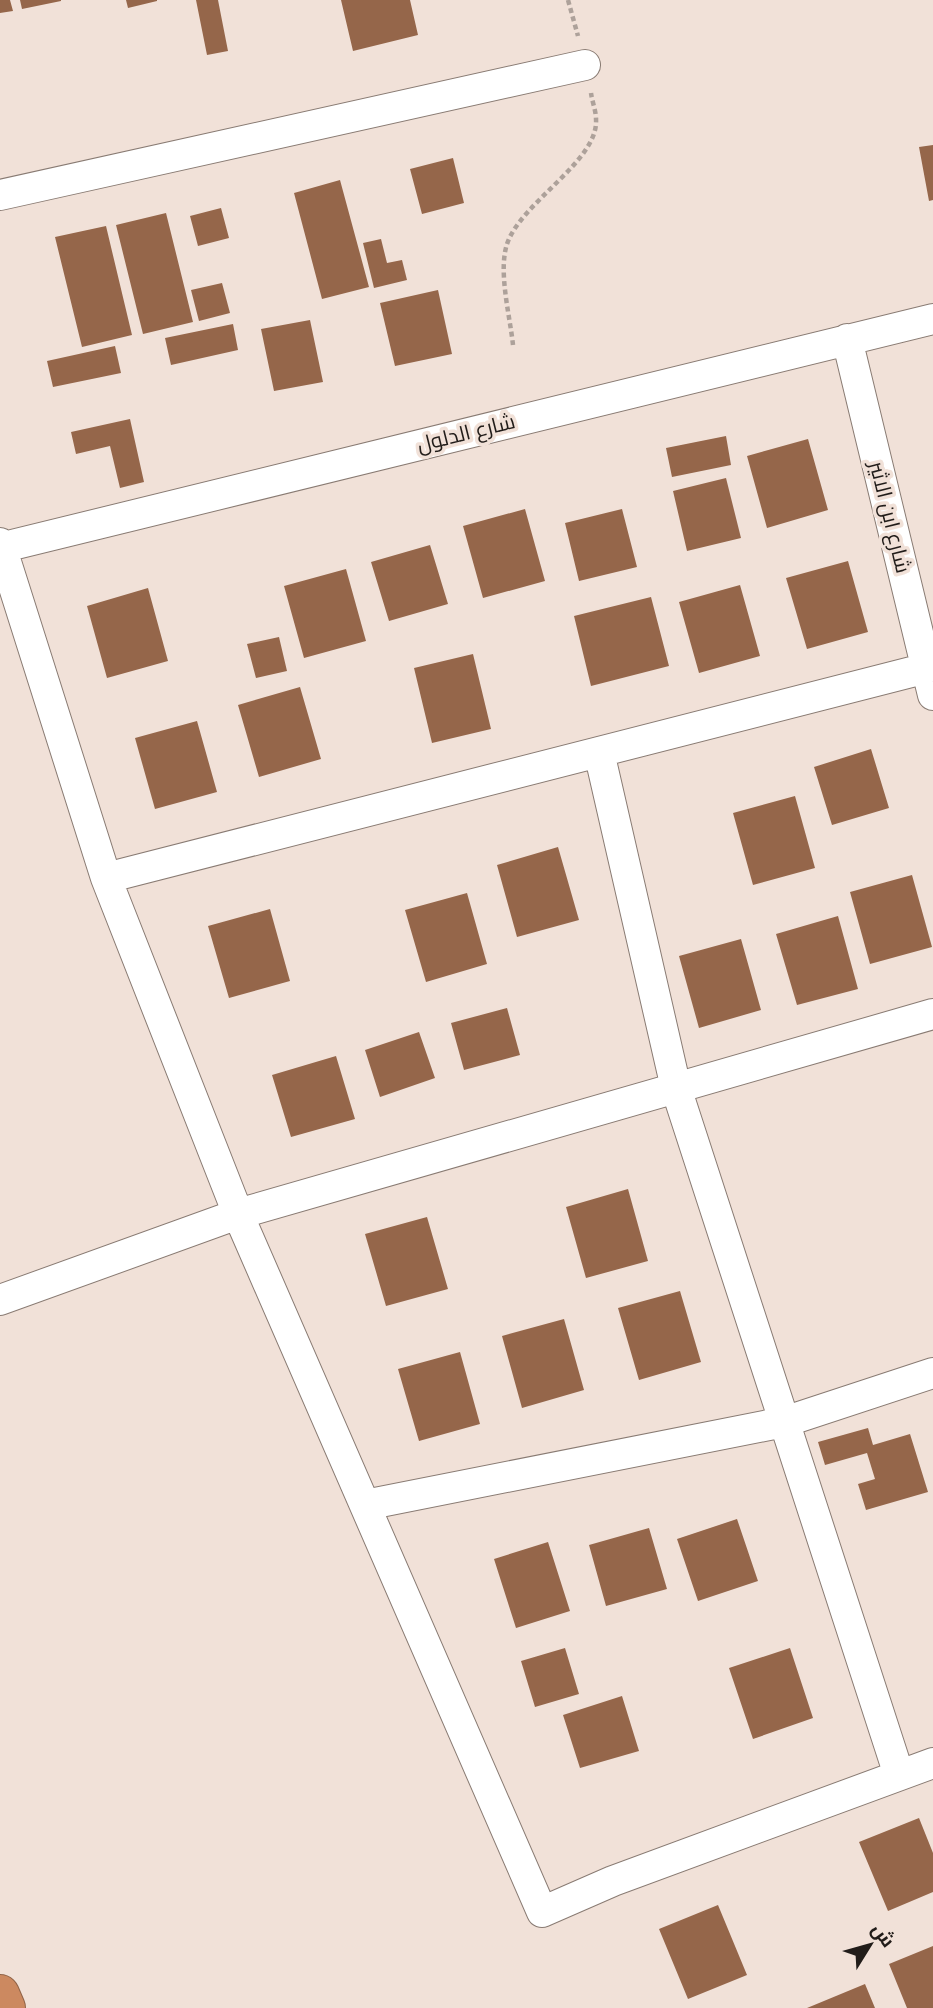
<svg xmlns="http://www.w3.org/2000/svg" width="933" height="2008" font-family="'Roboto Serif',Cairo,serif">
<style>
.building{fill:#95664a}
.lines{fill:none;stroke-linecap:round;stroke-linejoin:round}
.minor-casing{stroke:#897b73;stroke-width:32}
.highway-casing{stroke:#906347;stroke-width:40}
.path{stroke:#ada19a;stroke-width:4.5;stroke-dasharray:5 3.5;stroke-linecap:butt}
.minor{stroke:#fff;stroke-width:30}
.highway{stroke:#cc8960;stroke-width:38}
.labels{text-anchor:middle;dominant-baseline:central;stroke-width:7;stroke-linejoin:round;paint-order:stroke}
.street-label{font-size:21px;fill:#211c19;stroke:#f1e1d8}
</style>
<rect width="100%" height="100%" fill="#f1e1d8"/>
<path class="building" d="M0,0h10l3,11 -13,2z
M20,0h41v1l-39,8z
M126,0h31v1l-29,7z
M196,0h22l10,51 -21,4z
M341,0h69l8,35 -65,16z
M933,145v55l-4,1 -10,-54z
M453,158l11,45 -42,11 -12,-45z
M340,180l29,107 -47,12 -28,-106z
M221,208l8,30 -31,8 -8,-30z
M166,213l27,109 -50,12 -27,-109z
M106,226l26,109 -50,12 -27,-110z
M381,239l6,24 15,-3 5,20 -33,8 -11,-45z
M222,283l8,30 -31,8 -8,-31z
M438,290l14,64 -57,12 -15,-63z
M310,320l13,62 -49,9 -13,-62z
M233,324l5,26 -67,15 -6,-27z
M115,346l6,27 -68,14 -6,-26z
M130,419l14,63 -24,6 -10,-42 -34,8 -5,-22z
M726,436l5,29 -59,12 -6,-29z
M808,439l20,71 -61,18 -20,-72z
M726,478l15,60 -54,13 -14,-60z
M525,509l20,72 -62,17 -20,-72z
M622,509l15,58 -58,14 -14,-58z
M430,545l18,59 -59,17 -18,-59z
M848,561l20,71 -61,17 -21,-71z
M346,569l20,72 -62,17 -20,-72z
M740,585l20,71 -61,17 -20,-71z
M148,588l20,73 -61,17 -20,-72z
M651,597l18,69 -78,20 -17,-70z
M279,637l8,34 -31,7 -9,-34z
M473,654l18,75 -59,14 -18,-75z
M300,687l21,72 -62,18 -21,-72z
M197,721l20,71 -62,17 -20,-71z
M871,749l18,59 -57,17 -18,-58z
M795,796l20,72 -62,17 -20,-72z
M558,847l21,73 -62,17 -20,-72z
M912,875l20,72 -62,17 -20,-72z
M467,893l20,71 -61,18 -21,-72z
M270,909l20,72 -61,17 -21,-72z
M838,916l20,73 -61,16 -21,-71z
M741,939l20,71 -62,18 -20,-72z
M507,1008l13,47 -56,15 -13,-47z
M419,1032l16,46 -55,19 -15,-47z
M336,1056l19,63 -64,18 -19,-62z
M628,1189l20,72 -62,17 -20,-71z
M427,1217l21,72 -62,17 -21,-72z
M680,1291l21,71 -62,18 -21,-72z
M564,1319l20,71 -62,18 -20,-72z
M460,1352l20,72 -61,17 -21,-72z
M868,1428l5,17 37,-11 18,58 -62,18 -8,-26 17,-5 -8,-26 -42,12 -7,-23z
M737,1519l21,62 -60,20 -21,-62z
M649,1528l18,61 -61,17 -17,-61z
M548,1542l22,69 -54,17 -22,-69z
M565,1648l14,46 -44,13 -14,-46z
M790,1648l23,70 -60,21 -24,-71z
M622,1696l17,55 -59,17 -17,-53z
M919,1818l14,35v39l-45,19 -29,-69z
M718,1905l29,70 -59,24 -29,-70z
M933,1946v62h-26l-18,-44z
M865,1984l10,24h-68z"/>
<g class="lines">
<g class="minor-casing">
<path id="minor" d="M0,195l585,-130
M847,339l86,356
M0,543l106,335 132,336 304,698 71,-31 320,-118
M0,548l933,-229
M599,752l77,336 223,687
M106,878l821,-210
M0,1300l238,-86 695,-200
M365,1505l419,-83 149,-49"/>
</g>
<g class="highway-casing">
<path id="highway" d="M0,1994l6,14"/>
</g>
<path class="path" d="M568,0l10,36
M513,345c-3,-29 -15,-73 -6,-101 14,-42 92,-83 89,-125 0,-8 -4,-18 -5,-26"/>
<use href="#minor" class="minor"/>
<use href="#highway" class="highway"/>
</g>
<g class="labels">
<g class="street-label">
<text transform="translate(466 433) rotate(-14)">شارع الدلول</text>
<text transform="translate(890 517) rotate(76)">شارع ابن الاثير</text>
</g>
</g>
<g transform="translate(870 1945) rotate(53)" stroke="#f1e1d8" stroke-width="5" paint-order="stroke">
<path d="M0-5L12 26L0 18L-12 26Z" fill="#211c19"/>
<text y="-10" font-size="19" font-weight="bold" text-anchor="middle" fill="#211c19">ش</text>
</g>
</svg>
